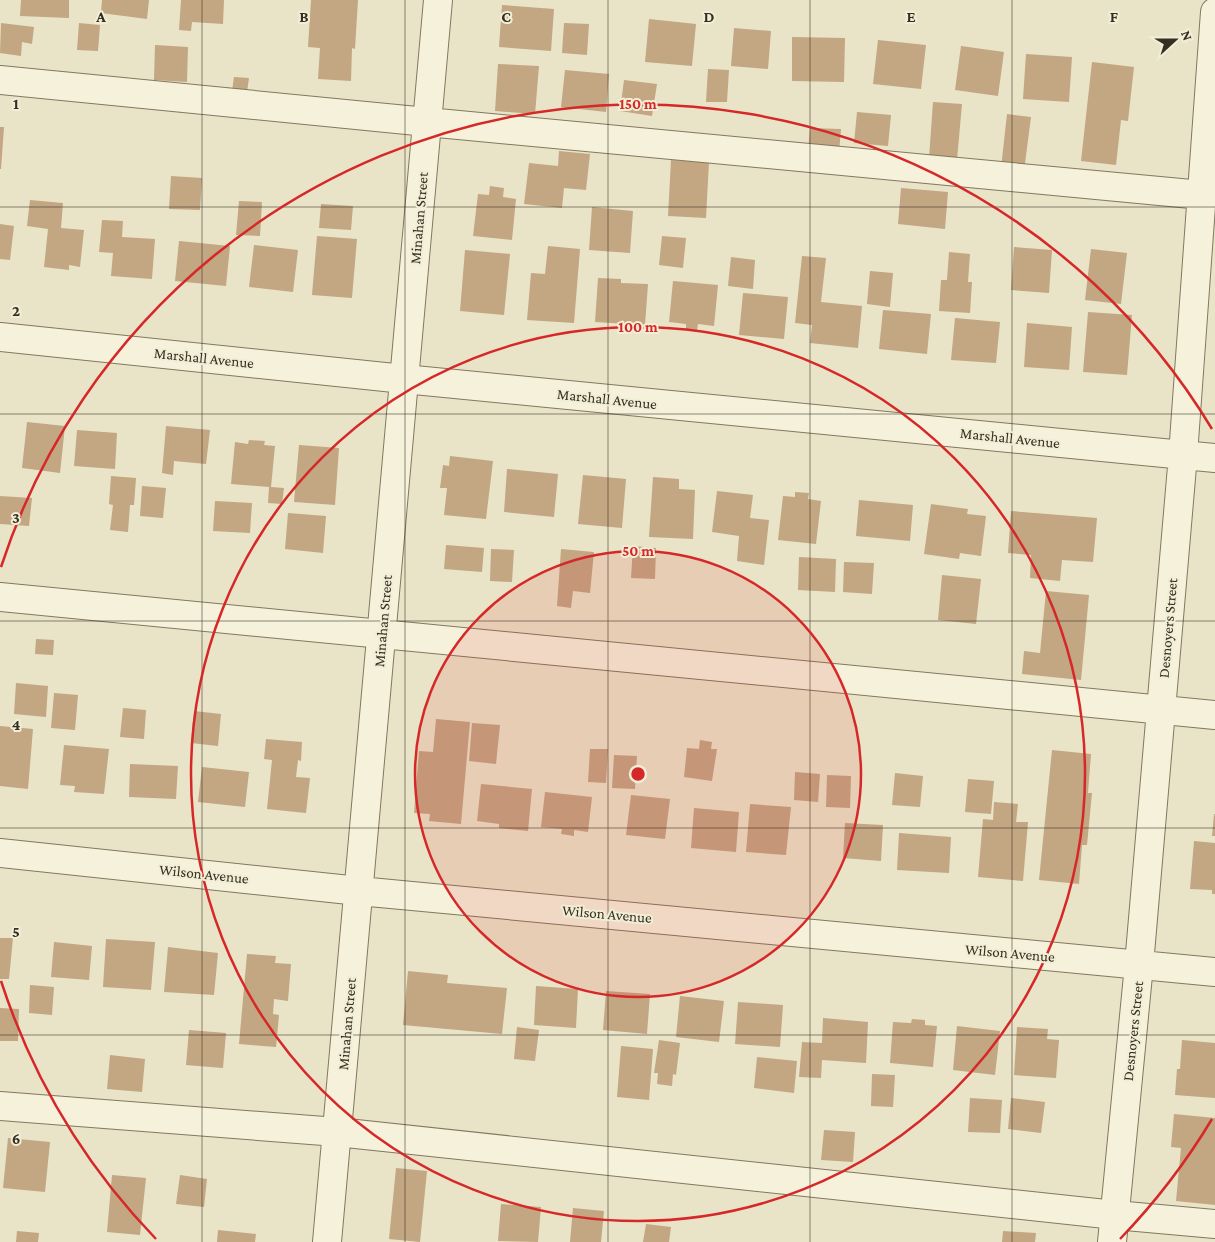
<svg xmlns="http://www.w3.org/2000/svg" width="1215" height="1242" font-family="'Crimson Pro',serif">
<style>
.building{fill:#c3a682}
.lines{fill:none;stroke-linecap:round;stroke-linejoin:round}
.minor-casing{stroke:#83775f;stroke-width:30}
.minor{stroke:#f5f1da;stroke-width:28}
.grid{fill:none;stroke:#352e21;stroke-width:1;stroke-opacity:0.55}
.ring{fill:none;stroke:#d62828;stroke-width:2.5}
.labels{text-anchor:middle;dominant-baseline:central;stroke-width:4;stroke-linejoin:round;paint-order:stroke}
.street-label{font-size:15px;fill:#352e21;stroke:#f2eed6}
.grid-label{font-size:16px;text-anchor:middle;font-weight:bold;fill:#352e21;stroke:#f2eed6;stroke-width:4;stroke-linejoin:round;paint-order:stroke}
.centre{fill:#d62828;stroke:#f2eed6;stroke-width:2.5}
.ring-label{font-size:15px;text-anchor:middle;font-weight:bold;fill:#d62828;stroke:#f2eed6;stroke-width:4;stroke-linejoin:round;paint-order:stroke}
</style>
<rect width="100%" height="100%" fill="#e9e4c8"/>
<path class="building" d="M21,0h48v18l-49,-2z
M102,0h47l-2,19 -46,-6z
M181,0h43l-1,24 -31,-2 -1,9 -12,-1z
M311,0h47l-3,49 -3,-1 -1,33 -33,-2 2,-31 -12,-1z
M502,5l52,4 -3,42 -52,-4z
M649,19l47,5 -4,42 -47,-4z
M1,23l33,4 -2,17 -10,-2 -1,14 -21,-3z
M79,23l21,2 -2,26 -21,-1z
M564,23l25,1 -2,31 -25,-2z
M734,28l37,3 -3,38 -37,-3z
M792,37l53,1 -1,44 -52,-1z
M878,40l48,5 -5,44 -48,-5z
M155,45l33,2 -1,35 -33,-2z
M961,46l43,6 -6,44 -43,-6z
M1026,54l46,3 -3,45 -46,-3z
M1092,62l42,5 -6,54 -7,-1 -5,45 -35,-4z
M498,64l41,2 -4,48 -40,-3z
M708,69l21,1 -2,32h-21z
M565,70l44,4 -3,38 -45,-5z
M234,77l15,1 -2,14 -15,-1z
M624,80l33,4 -5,32 -32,-5z
M933,102l29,2 -5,56 -28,-2z
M857,112l34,3 -3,31 -34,-3z
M1007,114l24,3 -7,54 -23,-3z
M0,127h4l-3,42h-1z
M810,128l31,1 -2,24 -31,-2z
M559,151l31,3 -4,36 -22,-2 -2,20 -38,-4 5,-41 29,3z
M671,160l38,2 -3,56 -38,-2z
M171,176l31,2 -2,32 -31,-1z
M490,186l14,2 -1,9 13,2 -4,41 -39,-4 5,-42 11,1z
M901,188l47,4 -3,37 -47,-5z
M30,200l33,3 -2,25 23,2 -4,37 -11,-2v5l-25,-3 4,-38 -21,-3z
M239,201l23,1 -2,34 -24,-1z
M321,204l32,2 -2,24 -32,-2z
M592,207l41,4 -3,42 -41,-3z
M102,220l21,1 -1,16 33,2 -3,40 -41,-3 2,-23 -14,-1z
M0,224l14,2 -4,34 -10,-1z
M317,236l40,3 -5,59 -40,-3z
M662,236l24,2 -3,30 -24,-3z
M179,241l51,5 -4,40 -51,-5z
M254,245l44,5 -5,42 -44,-5z
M548,246l32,3 -6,74 -47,-3 4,-47 14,1z
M1014,247l38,3 -3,43 -38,-3z
M1091,249l36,4 -6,51 -36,-4z
M465,250l45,4 -6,61 -44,-4z
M949,252l21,2 -2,28h4l-2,31 -31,-2 2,-31h6z
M802,256l24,2 -5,44 41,4 -4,42 -48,-5 2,-18 -17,-2z
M731,257l24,3 -2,29 -25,-3z
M870,271l23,2 -3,34 -23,-3z
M598,278l23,1v4l27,1 -3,41 -50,-3z
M673,281l45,4 -4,41 -16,-2 -1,6 -11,-1v-5l-17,-2z
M743,293l45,4 -4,42 -45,-4z
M883,310l48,4 -4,40 -48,-5z
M1088,312l44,3 -5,60 -44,-3z
M955,318l45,4 -4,41 -45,-3z
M1027,323l45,4 -3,43 -45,-3z
M27,422l38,4 -5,47 -38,-5z
M166,426l44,4 -4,34 -32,-3 -1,14 -11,-2z
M77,430l40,3 -2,36 -41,-3z
M249,440l16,1 -1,4 11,1 -4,41 13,1 -2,16 -14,-1 1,-16 -38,-3 4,-42 13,2z
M299,445l40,3 -4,57 -41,-3z
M450,456l43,5 -7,58 -42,-4 3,-27h-7l3,-23 6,1z
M507,469l51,5 -4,43 -50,-5z
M583,475l43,4 -4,49 -44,-4z
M111,476l25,2 -2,27h-4l-2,27 -18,-2 3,-25 -4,-1z
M653,477l26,2v10l16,1 -2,49 -44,-2z
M142,486l24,2 -3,30 -23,-2z
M717,491l36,4 -3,23 19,2 -5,45 -27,-4 2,-25 -27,-4z
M795,492l14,1 -1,6 13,2 -5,43 -38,-4 5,-44 12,1z
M0,496l32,2 -3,28 -29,-2z
M859,500l54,5 -3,36 -54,-5z
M215,501l37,2 -2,30 -37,-2z
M931,504l37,5 -1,5 19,2 -5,40 -21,-3 -1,6 -35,-5z
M1011,511l86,7 -4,44 -31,-2 -2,21 -30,-3 1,-23 -23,-2z
M288,513l38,3 -3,37 -38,-4z
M446,545l38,3 -2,24 -38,-3z
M633,546l23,2 -1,31 -24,-1z
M491,549l23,1 -2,32 -22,-1z
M561,549l33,3 -4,41 -17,-2 -2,17 -14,-2z
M799,557l37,2 -1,33 -37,-2z
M844,562l30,1 -2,31 -29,-2z
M942,575l39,4 -5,45 -38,-4z
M1046,591l43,4 -8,85 -59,-6 2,-23 16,2z
M36,639l18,1 -1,15 -18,-1z
M16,683l32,3 -2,31 -32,-3z
M54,693l24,2 -3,35 -24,-2z
M123,708l23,2 -2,29 -24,-2z
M194,711l27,3 -3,32 -27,-3z
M436,719l34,3 -9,102 -32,-3 1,-7 -16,-1 5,-62 14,1z
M472,723l28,2 -4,39 -27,-3z
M0,726l33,3 -5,60 -28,-3z
M266,739l36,3 -1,19 -3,-1 -2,17 14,1 -4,35 -39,-4 5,-49 -8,-1z
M700,740l12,2 -1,7h6l-5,32 -28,-4 3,-29 12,1z
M64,745l45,4 -5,45 -30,-2 1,-6 -15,-1z
M590,749h18l-2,34 -18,-1z
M1052,750l39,4 -3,39h4l-5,52h-5l-3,39 -40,-4z
M614,755l23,1 -2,33 -23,-1z
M130,764l48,2 -2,33 -47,-2z
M202,767l47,5 -4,35 -47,-5z
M795,772l25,2 -2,28 -24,-2z
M895,773l28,3 -3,31 -28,-2z
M827,775l24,1 -1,32 -24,-1z
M968,779l26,2 -3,33 -26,-2z
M481,784l51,5 -4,42 -29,-3v-4l-22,-3z
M545,792l47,5 -4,35 -14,-2v6l-13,-2 1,-5 -21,-2z
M631,795l39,4 -5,40 -39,-4z
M994,802l24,2 -2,18h12l-5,59 -45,-4 5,-58 10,1z
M750,804l41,3 -5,48 -40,-3z
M694,808l45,4 -3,40 -45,-4z
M1214,814h1v22h-3z
M845,823l38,2 -2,36 -38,-3z
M899,833l52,4 -2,36 -52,-3z
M1194,841l21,2v51h-3v-4l-22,-1z
M0,938h13l-4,41h-9z
M106,939l49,3 -4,48 -48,-3z
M54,942l38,4 -3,34 -38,-3z
M168,947l50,6 -4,42 -50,-3z
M247,954l29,2 -1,7 16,1 -3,37 -14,-2 -1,15 6,1 -3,32 -37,-3z
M408,971l40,4 -1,8 60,5 -5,46 -99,-9z
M30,985l24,2 -2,28 -23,-2z
M536,986l42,3 -2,39 -42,-3z
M606,991l44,3 -3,40 -44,-4z
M680,996l44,5 -5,41 -43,-5z
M738,1002l45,3 -3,42 -45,-3z
M0,1008l19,1 -1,32h-18z
M823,1018l45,4 -2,41 -44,-3 -1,18 -22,-1 3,-35 20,1z
M912,1019l13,1v5l12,1 -4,41 -43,-4 3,-41 18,1z
M957,1026l43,5 -5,44 -42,-5z
M517,1027l22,3 -4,31 -21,-2z
M1017,1027l31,2 -1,10 12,1 -3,38 -42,-3z
M189,1030l37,3 -3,35 -37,-3z
M659,1040l21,3 -4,32 -3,-1 -1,12 -15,-2 1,-11h-4z
M1182,1040l33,3v55l-40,-3 2,-26h3z
M621,1046l32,3 -4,51 -32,-3z
M110,1055l35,4 -3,33 -35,-3z
M757,1057l40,4 -3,32 -40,-5z
M872,1074l23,1 -2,32 -22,-1z
M970,1098l32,2 -2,33 -32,-1z
M1011,1098l34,4 -4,31 -33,-4z
M1174,1114l41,4v87l-39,-4 5,-53 -10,-1z
M824,1130l31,2 -2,30 -32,-2z
M8,1138l42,4 -5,50 -42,-4z
M396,1168l31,3 -7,71 -31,-3z
M112,1175l34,3 -6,57 -33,-3z
M180,1175l27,4 -3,28 -28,-3z
M501,1204l40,3 -3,35 -40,-1z
M573,1208l31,3 -3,31h-31z
M646,1224l25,3 -2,15h-26z
M218,1230l38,4 -1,8h-38z
M17,1231l22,2 -1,9h-22z
M1003,1231l33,2 -1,9h-33z"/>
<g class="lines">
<g class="minor-casing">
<path id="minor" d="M0,80l427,42 775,73
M0,337l404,42 811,79
M0,597l1215,118
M0,853l359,38 856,81
M0,1106l337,26 778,83 100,9
M327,1242l111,-1242
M1112,1242l27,-277 44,-510 32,-443"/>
</g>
<use href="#minor" class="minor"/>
</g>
<path class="grid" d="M202,0v1242M405,0v1242M608,0v1242M810,0v1242M1012,0v1242M0,207h1215M0,414h1215M0,621h1215M0,828h1215M0,1035h1215"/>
<circle cx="638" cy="774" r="223" fill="#d62828" fill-opacity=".12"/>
<g class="ring">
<circle cx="638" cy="774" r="223"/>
<circle cx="638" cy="774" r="447"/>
<path d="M1212 1119A670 670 0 0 1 1120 1239M156 1239A670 670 0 0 1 1 981M1 567A670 670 0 0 1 1212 429"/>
</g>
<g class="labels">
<g class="street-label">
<text transform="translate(419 218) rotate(-85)">Minahan Street</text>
<text transform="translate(204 358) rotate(6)">Marshall Avenue</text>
<text transform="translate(607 399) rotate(6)">Marshall Avenue</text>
<text transform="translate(1010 438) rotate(6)">Marshall Avenue</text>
<text transform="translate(383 621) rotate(-85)">Minahan Street</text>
<text transform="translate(1168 628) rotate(-85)">Desnoyers Street</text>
<text transform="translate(204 874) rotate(6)">Wilson Avenue</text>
<text transform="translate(607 914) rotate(5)">Wilson Avenue</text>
<text transform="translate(1010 953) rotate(5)">Wilson Avenue</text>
<text transform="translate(347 1024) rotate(-85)">Minahan Street</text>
<text transform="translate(1133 1031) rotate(-84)">Desnoyers Street</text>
</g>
</g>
<g class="grid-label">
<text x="101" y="22">A</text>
<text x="304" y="22">B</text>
<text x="506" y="22">C</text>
<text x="709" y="22">D</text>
<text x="911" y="22">E</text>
<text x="1114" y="22">F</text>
<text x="16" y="109">1</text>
<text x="16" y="316">2</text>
<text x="16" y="523">3</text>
<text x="16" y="730">4</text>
<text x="16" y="937">5</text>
<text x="16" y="1144">6</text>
</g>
<circle cx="638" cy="774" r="8" class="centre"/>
<g class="ring-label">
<text x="638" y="109">150 m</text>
<text x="638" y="332">100 m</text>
<text x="638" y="556">50 m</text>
</g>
<g transform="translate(1175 40) rotate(69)" stroke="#f2eed6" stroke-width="4" paint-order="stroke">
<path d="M0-4L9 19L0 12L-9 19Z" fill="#352e21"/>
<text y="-8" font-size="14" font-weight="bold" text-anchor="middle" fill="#352e21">N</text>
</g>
</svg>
